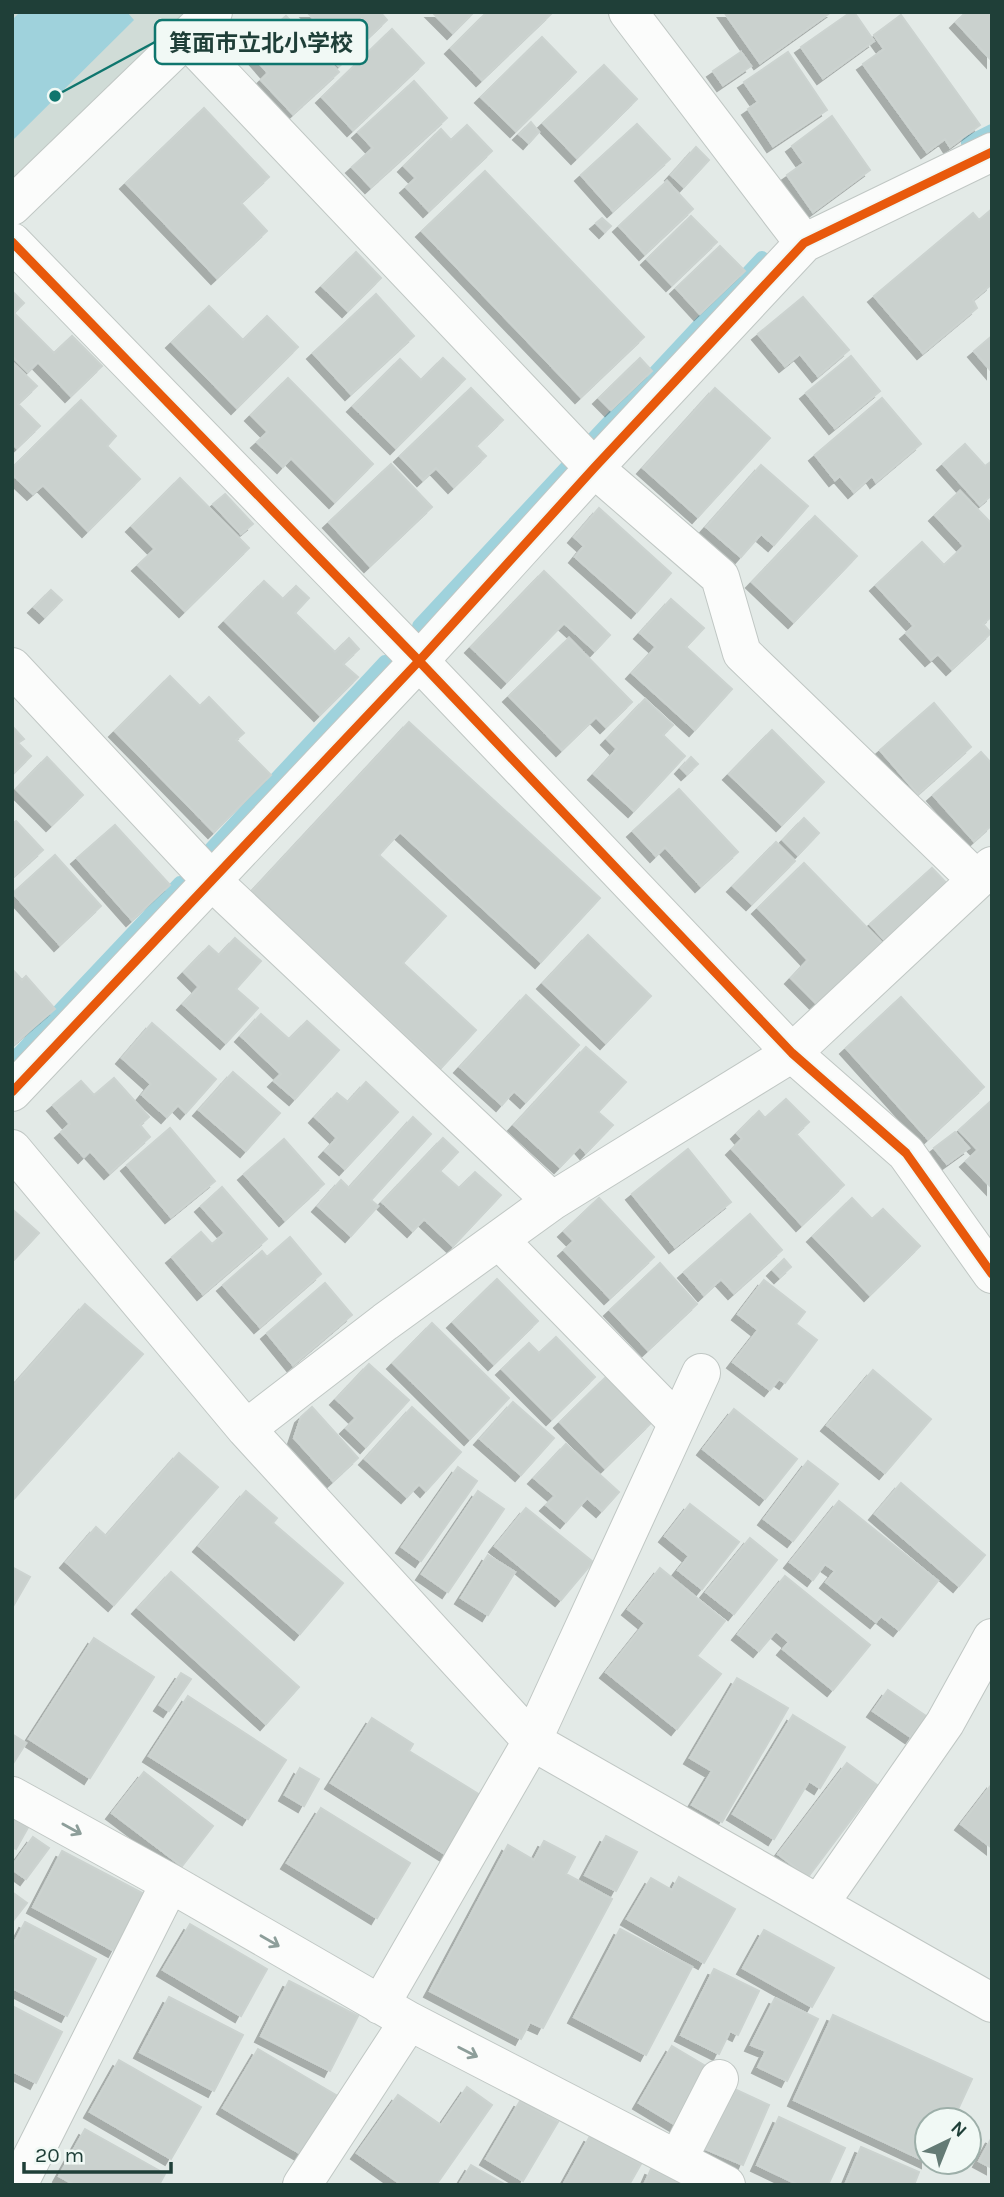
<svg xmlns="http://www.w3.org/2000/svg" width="1004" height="2197" font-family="Karla,'Noto Sans JP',sans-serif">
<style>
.built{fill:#d0dcd7}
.water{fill:#9fd2dc}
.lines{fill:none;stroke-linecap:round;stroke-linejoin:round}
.stream{stroke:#9fd2dc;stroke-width:14}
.building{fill:#cad1ce;stroke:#ccd3d0;stroke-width:2;filter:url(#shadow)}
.minor-casing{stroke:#c0c7c4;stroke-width:40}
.minor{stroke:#fbfcfb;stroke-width:38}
.cycleway-casing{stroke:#f1f9f5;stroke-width:13}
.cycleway{stroke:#e8590c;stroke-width:9}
.oneway{stroke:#8d9e9a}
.leader{fill:none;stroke:#0f766e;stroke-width:2.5}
.callout-dot{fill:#0f766e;stroke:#f1f9f5;stroke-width:2.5}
.callout{fill:#f1f9f5;stroke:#0f766e;stroke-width:2.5}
.callout-label{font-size:23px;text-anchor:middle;font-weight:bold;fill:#1f3f38}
</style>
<defs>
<filter id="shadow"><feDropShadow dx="-6" dy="6" stdDeviation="0" flood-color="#0004"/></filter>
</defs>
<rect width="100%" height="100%" fill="#e3eae7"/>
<path class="built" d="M12,12h173l-173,167z"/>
<path class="water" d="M20,12h107l7,8 -122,121v-121z"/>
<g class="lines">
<path class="stream" d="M968,143l24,-12
M594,438l168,-180
M419,626l147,-158
M211,849l174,-187
M12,1061l168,-178"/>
</g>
<path class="building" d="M307,12h73l7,8 -48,46 -23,-23 11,-10z
M432,12h42l-21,21z
M487,12h62l2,2 -69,66 -31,-32z
M724,12h107l-71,51z
M851,12h3l20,29 -51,37 -22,-31z
M966,12h26v49l-36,-39z
M901,15l79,110 -30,22 -5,-8 -18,13 -64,-88 21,-15 -10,-14z
M286,16l53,56 -46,42 -32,-34 7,-7 -20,-23z
M392,29l32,34 -71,67 -31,-33z
M542,37l34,35 -60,59 -35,-34z
M741,52l10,14 -28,19 -10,-14z
M788,52l39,58 -54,36 -25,-37 10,-7 -14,-20z
M604,65l33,34 -60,59 -34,-35z
M414,81l33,37 -76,69 -19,-20 21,-19 -15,-16z
M204,108l65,69 -28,26 26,28 -50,47 -91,-95z
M832,116l38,54 -57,42 -26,-37 17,-12 -12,-17z
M531,122l8,10 -10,11 -10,-9z
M637,124l33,35 -57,52 -32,-36z
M467,125l25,26 -63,60 -23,-24 10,-9 -12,-12 37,-37 10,11z
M696,147l13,13 -25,27 -13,-12z
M485,171l159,166 -63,60 -159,-166z
M667,181l26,28 -48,45 -26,-28z
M992,209v75l-19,16 4,8 -54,45 -49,-57 99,-83 6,7z
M691,216l26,26 -45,43 -25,-26z
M602,218l9,8 -6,6 -9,-9z
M720,246l25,25 -45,43 -24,-26z
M356,252l25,26 -33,33 -26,-25z
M12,291l12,12 -10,10 40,40 18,-17 30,30 -31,30 -33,-34 -10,10 -16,-16z
M376,294l38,42 -63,58 -38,-41z
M803,297l46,53 -31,26 -18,-22 -15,12 -27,-32z
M209,306l34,34 24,-24 31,31 -61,61 -65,-66z
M992,336v36l-18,-21z
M851,356l29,35 -45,37 -29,-35z
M443,358l22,21 -69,69 -43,-42 47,-47 21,21z
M640,358l12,13 -41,39 -12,-12z
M12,362l25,24 -19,18 22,22 -23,22 -5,-5z
M288,378l85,86 -38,38 -44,-44 -8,9 -26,-25 11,-10 -17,-17z
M471,388l32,32 -27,26 10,10 -32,31 -18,-19 -13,12 -23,-24z
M715,388l55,50 -72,79 -55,-49z
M882,398l39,46 -45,38 -4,-6 -18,16 -14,-16 -5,4 -20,-25z
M81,400l35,36 -9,10 33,33 -52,52 -45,-46 -10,9 -21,-20v-6z
M965,444l20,22 7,-5v34l-12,10 -37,-41z
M391,464l41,43 -62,59 -41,-44z
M761,465l47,41 -34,39 -13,-11 -20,23 -35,-30z
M180,478l69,70 -64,63 -47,-46 17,-16 -23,-23z
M960,491l32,33v92l-9,8 8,9 -39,36 -14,-15 -7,6 -25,-27 8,-7 -38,-41 46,-43 22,23 20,-19 -29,-31z
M225,494l28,30 -12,10 -28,-30z
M599,508l72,65 -34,39 -62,-55 9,-11 -10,-9z
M815,516l42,40 -63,66 -42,-40z
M544,571l66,64 -15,16 -31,-28 -57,59 -36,-35z
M264,581l19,18 13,-13 13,12 -14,15 40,39 14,-14 10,11 -16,15 15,13 -38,38 -95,-94z
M51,590l11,10 -17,17 -11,-10z
M671,599l33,29 -18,19 46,42 -37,41 -63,-57 24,-26 -16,-14z
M569,638l63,64 -26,25 -10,-10 -34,33 -53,-54z
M170,676l30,30 9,-9 35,36 -8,7 35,35 -57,57 -99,-101z
M645,699l28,26 -10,10 22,21 -51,55 -40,-37 23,-25 -10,-10z
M934,703l37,44 -53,47 -38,-44z
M409,722l191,176 -59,64 -141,-130 -21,23 67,61 -43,47 73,67 -35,38 -190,-176z
M12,726l12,13 -6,4 13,13 -19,19z
M772,730l52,52 -42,43 -53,-51z
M981,752l11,12v61l-18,16 -41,-46z
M47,757l36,38 -31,30 -36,-36z
M691,757l7,7 -11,10 -6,-6z
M679,789l59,63 -37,34 -36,-39 -9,9 -23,-25z
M804,818l15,15 -21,22 -15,-15z
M16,821l27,29 -31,28v-54z
M115,825l55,60 -38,35 -55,-62z
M776,842l19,19 -43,43 -19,-18z
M55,855l46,51 -41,39 -47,-52z
M804,863l79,81 -64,62 -28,-28 17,-18 -50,-52z
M932,868l20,21 -62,57 -20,-22z
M588,935l63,61 -45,47 -63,-60z
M235,938l26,23 -25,28 22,19 -32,35 -43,-39 16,-17 -15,-15 25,-26 10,9z
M12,969l10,11 4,-4 29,33 -43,37z
M526,995l53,50 -53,57 -12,-11 -12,14 -42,-38z
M901,997l83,90 -56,52 -82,-91z
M261,1014l28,25 18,-18 32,29 -44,49 -21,-18 7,-7 -40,-38z
M152,1023l64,56 -30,34 -8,-8 -11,12 -25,-22 9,-11 -29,-26z
M586,1047l40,35 -28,30 15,13 -27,28 -6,-7 -20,21 -46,-42z
M233,1072l47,41 -34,38 -47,-41z
M114,1078l35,39 -9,8 10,12 -40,36 -20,-22 -6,6 -23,-25 9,-8 -17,-19 28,-24 13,14z
M366,1082l32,30 -53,57 -20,-18 12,-13 -22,-21 22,-24 11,9z
M786,1099l23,23 -13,12 48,51 -42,40 -70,-76 10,-10 -5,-6 22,-22 6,7z
M992,1100v88l-26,-27 12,-11 -19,-20z
M413,1117l18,17 -60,66 7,6 -27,30 -33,-30 23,-26 8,8z
M170,1128l45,53 -44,36 -44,-52z
M955,1132l14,16 -22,16 -13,-16z
M443,1138l15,14 -18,19 19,17 16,-16 26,23 -48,51 -29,-27 -11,12 -31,-29z
M284,1139l40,45 -39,36 -41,-46z
M688,1149l43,53 -56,45 -43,-53z
M222,1187l45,52 -64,55 -31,-37 29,-25 11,12 13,-11 -24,-27z
M599,1198l55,59 -44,41 -46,-48 10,-9 -10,-10z
M852,1198l20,21 11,-10 37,37 -50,49 -57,-59z
M12,1209l27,24 -27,29z
M750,1214l32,36 -48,43 -13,-14 -17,16 -20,-23z
M290,1237l31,37 -61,53 -37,-42 39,-34 5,6z
M784,1259l7,8 -11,10 -7,-7z
M660,1263l37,41 -49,46 -38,-40z
M497,1279l41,42 -44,43 -41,-42z
M764,1280l41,32 -9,12 21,16 -32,43 -6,-4 -9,11 -37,-28 25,-32 -20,-16z
M325,1283l27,32 -59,50 -26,-32z
M85,1304l58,50 -131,147v-114z
M432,1323l77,75 -39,41 -77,-76z
M556,1337l39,40 -43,42 -50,-50 27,-26 10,10z
M369,1364l40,36 -43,47 -20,-19 10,-10 -20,-19z
M873,1370l58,49 -46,54 -58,-48z
M606,1377l45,46 -46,45 -45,-46z
M513,1402l41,36 -33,37 -41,-36z
M312,1407l46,51 -25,23 -39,-43 7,-21z
M412,1407l49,45 -35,39 -7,-7 -12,13 -42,-38z
M734,1409l63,50 -32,40 -62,-50z
M566,1444l53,48 -17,19 -15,-13 -21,24 -20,-17 9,-9 -21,-18z
M179,1453l39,34 -104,118 -48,-43 30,-35 10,9z
M808,1461l30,23 -45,57 -29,-22z
M458,1467l19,14 -56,80 -19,-14z
M901,1483l84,72 -26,31 -84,-72z
M246,1491l31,27 -4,5 70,60 -43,51 -101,-88z
M478,1491l26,18 -56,83 -26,-18z
M839,1501l99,80 -39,49 -18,-14 -5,6 -50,-40 9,-11 -10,-7 -12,16 -23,-18z
M690,1504l49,38 -37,47 -24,-19 11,-14 -24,-20z
M526,1508l67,54 -32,38 -66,-54z
M750,1538l27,22 -43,54 -28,-22z
M488,1555l27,17 -27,43 -27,-17z
M12,1567l18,10 -18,31z
M660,1568l65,53 -28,35 24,18 -44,55 -71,-57 39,-49 -17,-14z
M171,1572l128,115 -33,37 -128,-116z
M785,1576l85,69 -37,45 -50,-41 6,-7 -13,-11 -17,20 -21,-17z
M94,1638l60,39 -64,101 -61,-39z
M181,1673l10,6 -22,32 -9,-6z
M737,1678l51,30 -66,114 -30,-17 20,-34 -22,-13z
M888,1690l38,26 -15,21 -38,-26z
M188,1696l98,64 -38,59 -99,-63z
M793,1715l52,32 -25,41 -11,-7 -35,58 -41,-25z
M372,1718l41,26 -4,7 76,47 -37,58 -117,-73z
M12,1734l14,9 -14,22z
M847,1763l30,22 -69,92 -30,-23z
M300,1768l19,11 -15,27 -19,-11z
M144,1772l69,54 -31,40 -70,-53z
M992,1784v64l-31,-24z
M321,1808l89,55 -33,55 -90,-55z
M12,1815l18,9 -14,25 -4,-2z
M606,1836l31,16 -21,39 -31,-16z
M33,1837l16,11 -23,31 -14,-10v-3z
M544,1841l31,16 -9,17 46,25 -69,129 -13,-6 -9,17 -91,-48 78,-146 26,15z
M62,1851l82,43 -30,57 -81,-44z
M679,1877l56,32 -31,54 -77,-44 24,-41 21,12z
M12,1892l15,11 -15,19z
M25,1922l71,37 -29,57 -55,-28v-41z
M190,1924l77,45 -26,47 -78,-46z
M620,1929l72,38 -46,88 -72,-38z
M764,1930l70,38 -22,39 -69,-39z
M714,1969l45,22 -21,44 -8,-4 -11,23 -38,-19z
M289,1981l69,35 -28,55 -69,-35z
M169,1997l74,38 -29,56 -74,-39z
M775,1998l43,21 -31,62 -29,-14 8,-16 -15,-6z
M12,2006l50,26 -26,51 -24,-12z
M833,2015l139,64 -19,41h-26v42l-133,-62z
M672,2046l37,22 -33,57 -37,-22z
M258,2049l78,46 -35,59 -78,-46z
M119,2060l82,47 -30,52 -81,-47z
M467,2087l25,18 -56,80h-34l-45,-32 41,-58 43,30z
M730,2087l39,18 -26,60 -40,-17z
M520,2101l38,21 -35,59 -37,-22z
M779,2117l66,31 -17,37h-29l-42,-20z
M85,2129l80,45 -6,11h-84l-16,-9z
M590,2136l51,28 -12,21h-66z
M992,2137v31l-13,-7z
M861,2147l58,25 -5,13h-69z
M471,2165l35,20h-47z
M651,2169l34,16h-41z"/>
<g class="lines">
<g class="minor-casing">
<path id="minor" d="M628,12l176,231
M187,39l407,429 126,109 22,76 235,227
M12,206l201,-194
M12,242l407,419 373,392 114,100 86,121
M12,667l200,214 340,320
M12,1092l407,-431 175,-193 210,-225 188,-91
M12,1149l234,280 286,312 460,262
M499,1240l179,183
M246,1429l139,-107 167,-121 240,-148 200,-187
M12,1796l158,87 239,138 317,164
M819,1904l126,-181 47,-85
M380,2005l152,-264 169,-368
M678,2159l41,-80
M18,2185l152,-302
M302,2185l107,-164"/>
</g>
<use href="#minor" class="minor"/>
<g class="cycleway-casing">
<path id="cycleway" d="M12,242l407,419 373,392 114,100 86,121
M12,1092l407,-431 175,-193 210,-225 188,-91"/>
</g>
<use href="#cycleway" class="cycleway"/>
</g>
<defs><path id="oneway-shaft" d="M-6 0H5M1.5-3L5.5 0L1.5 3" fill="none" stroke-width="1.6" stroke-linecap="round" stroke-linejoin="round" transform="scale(1.75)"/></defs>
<g class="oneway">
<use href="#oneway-shaft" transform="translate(72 1829) rotate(29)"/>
<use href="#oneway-shaft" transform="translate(270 1941) rotate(30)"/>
<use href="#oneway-shaft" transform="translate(468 2052) rotate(27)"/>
</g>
<path class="leader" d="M55 96L155 42"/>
<circle class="callout-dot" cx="55" cy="96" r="7"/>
<rect class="callout" x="155" y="20" width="212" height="44" rx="7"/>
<g class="callout-label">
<text x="261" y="51">箕面市立北小学校</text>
</g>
<rect width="1004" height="2197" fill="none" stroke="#1f3f38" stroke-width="28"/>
<g transform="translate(948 2141) rotate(43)"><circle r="33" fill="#f1f9f5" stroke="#9dafa9" stroke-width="2"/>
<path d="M0-5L12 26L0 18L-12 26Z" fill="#647b75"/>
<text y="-10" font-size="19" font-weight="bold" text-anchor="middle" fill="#1f3f38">N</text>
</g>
<path d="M24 2162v10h147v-10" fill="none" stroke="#1f3f38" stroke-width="3.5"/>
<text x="35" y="2162" font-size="21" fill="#1f3f38" stroke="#f1f9f5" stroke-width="5" paint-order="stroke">20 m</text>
</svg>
